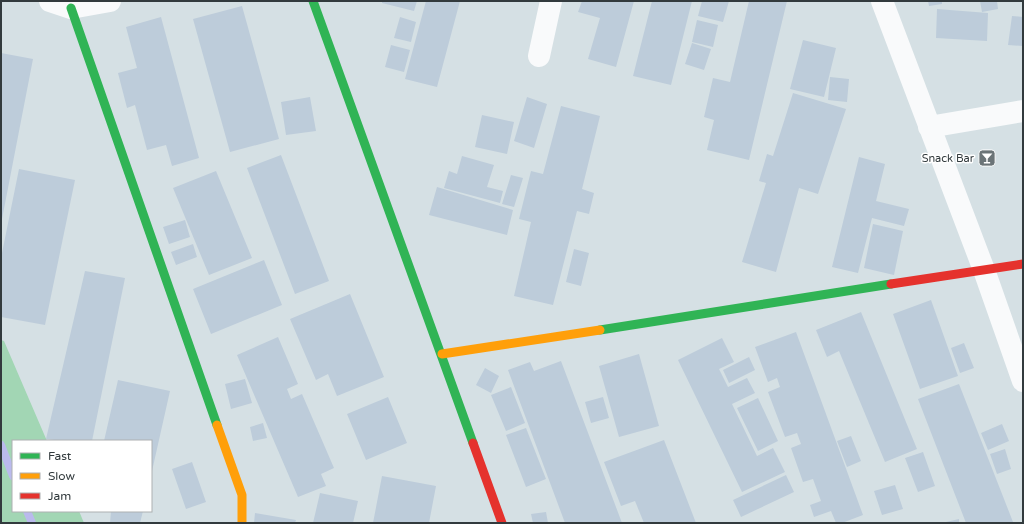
<svg xmlns="http://www.w3.org/2000/svg" width="1024" height="524" font-family="'Varela Round',sans-serif">
<style>
.green{fill:#a2d6b4}
.lines{fill:none;stroke-linecap:round;stroke-linejoin:round}
.stream{stroke:#babaed;stroke-width:8}
.building{fill:#bdccda}
.street{stroke:#f9fafb;stroke-width:22}
.fast{stroke:#30b455;stroke-width:9}
.slow{stroke:#ff9f0a;stroke-width:9}
.jam{stroke:#e5322d;stroke-width:9}
.labels{text-anchor:middle;dominant-baseline:central;stroke-width:3;stroke-linejoin:round;paint-order:stroke}
.poi-label{font-size:11px;fill:#323a3d;stroke:#fff;text-anchor:end}
</style>
<rect width="100%" height="100%" fill="#d5e0e4"/>
<path class="green" d="M1,340l3,1 43,100h-34v70h66l5,12h-83z"/>
<g class="lines">
<path class="stream" d="M1,445l12,31
M27,511l5,12"/>
</g>
<path class="building" d="M382,1h35l-3,10 -32,-8z
M426,1h34l-23,86 -32,-8z
M582,1h52l-18,66 -28,-8 12,-41 -22,-6z
M652,1h40l-21,84 -38,-9z
M702,1h27l-6,21 -25,-6z
M749,1h38l-38,159 -42,-10 7,-30 -10,-3 9,-39 17,4z
M928,1h14v3l-13,2z
M980,1h17l1,8 -16,3z
M242,6l37,133 -49,13 -37,-133z
M937,9l51,4 -1,28 -51,-3z
M1012,16l11,1v29l-15,-1z
M161,17l38,141 -27,8 -6,-21 -19,5 -12,-45 -8,3 -9,-35 19,-5 -11,-41z
M400,17l16,5 -5,20 -17,-4z
M697,20l21,5 -5,22 -21,-5z
M803,40l33,8 -12,49 -34,-8z
M692,43l19,6 -7,21 -19,-6z
M391,45l19,5 -6,22 -19,-5z
M1,53l32,6 -31,160h-1z
M830,77l19,2 -2,23 -19,-2z
M793,93l53,16 -28,85 -19,-6 -23,84 -34,-10 24,-79 -7,-2 8,-27 6,2z
M310,97l6,34 -30,4 -5,-33z
M527,97l20,7 -13,44 -20,-7z
M561,106l39,10 -18,73 12,4 -5,21 -12,-3 -24,94 -39,-9 17,-74 -12,-3 12,-48 12,3z
M482,115l32,7 -7,32 -32,-7z
M281,155l48,126 -34,13 -48,-126z
M462,156l32,9 -7,22 16,4 -3,12 -56,-15 5,-17 8,3z
M859,157l26,7 -9,37 33,8 -5,17 -32,-8 -14,55 -26,-6z
M19,169l56,11 -30,145 -44,-8v-59z
M216,171l36,87 -43,17 -36,-87z
M511,175l12,3 -9,29 -12,-3z
M437,187l76,23 -6,25 -78,-20z
M185,220l5,17 -21,7 -6,-17z
M873,224l30,7 -9,44 -30,-7z
M193,244l4,13 -21,8 -5,-13z
M574,249l15,4 -8,33 -15,-4z
M264,260l18,45 -71,29 -18,-45z
M85,271l40,7 -33,163h-29l-17,-2z
M350,294l34,83 -47,19 -9,-22 -12,6 -26,-61z
M931,300l27,76 -38,13 -27,-75z
M861,312l56,137 -32,13 -46,-111 -12,6 -11,-27z
M796,332l67,183 -21,8h-6l-5,-12 -17,6 -4,-12 11,-4 -8,-22 -10,3 -12,-34 10,-4 -4,-11 -12,4 -17,-45 12,-5 -3,-9 -9,4 -13,-35z
M278,337l20,47 -11,5 4,10 11,-5 32,74 -13,6 5,12 -28,11 -61,-142z
M722,338l12,24 -15,7 9,18 19,-9 8,15 -23,11 25,52 16,-8 12,24 -43,20 -64,-132z
M964,343l10,25 -14,5 -9,-25z
M639,354l20,72 -40,11 -20,-71z
M749,357l6,13 -26,13 -6,-13z
M561,361l61,162h-57l-57,-153 22,-8 4,9z
M485,368l14,8 -8,17 -15,-8z
M245,379l7,24 -21,6 -6,-25z
M118,380l52,11 -18,80 -1,-30h-47z
M959,384l54,138 -3,1h-44l-48,-124z
M511,387l14,36 -19,8 -15,-36z
M388,397l19,46 -41,17 -19,-46z
M603,397l6,21 -18,5 -6,-21z
M758,398l20,43 -20,10 -21,-43z
M263,423l4,15 -14,3 -3,-14z
M1002,424l7,17 -21,9 -7,-17z
M526,428l20,51 -20,8 -20,-52z
M851,436l10,25 -14,6 -10,-26z
M664,440l32,83h-52l-9,-22 -14,5 -17,-44z
M1005,449l6,20 -14,5 -7,-20z
M923,452l12,34 -17,6 -13,-34z
M192,462l14,40 -20,7 -14,-40z
M786,475l8,17 -53,25 -8,-17z
M382,476l54,10 -7,37h-56z
M895,485l8,24 -21,6 -8,-24z
M320,493l38,8 -5,22h-40z
M111,511h32l-3,12h-30z
M546,512l2,11h-15l-2,-9z
M255,513l41,7 -1,3h-41z
M959,519v4h-13v-1z"/>
<g class="lines">
<path class="street" d="M50,1l21,7 39,-7
M882,1l102,269 39,111
M539,56l12,-55
M929,127l94,-16"/>
<path class="fast" d="M313,1l160,442
M71,8l146,417
M600,330l291,-46"/>
<path class="slow" d="M442,354l158,-24
M217,425l25,70v28"/>
<path class="jam" d="M891,284l132,-20
M473,443l29,80"/>
</g>
<defs>
<g id="bar-square" transform="scale(0.9)"><rect x="-9" y="-9" width="18" height="18" rx="4" fill="#6b7477" stroke="#fff"/><path d="M-6-5H6L.8 .8V4.5H3.5V6h-7V4.5H-.8V.8Z" fill="#fff"/></g>
</defs>
<g fill-rule="evenodd">
<use href="#bar-square" x="987" y="158"/>
</g>
<g class="labels">
<g class="poi-label">
<text x="974" y="158">Snack Bar</text>
</g>
</g>
<rect width="1024" height="524" fill="none" stroke="#323a3d" stroke-width="4"/>
<rect x="12" y="440" width="140" height="72" fill="#ffffff" stroke="#adb0b1"/>
<rect x="20" y="453" width="20" height="6" fill="#30b455" stroke="#adb0b1"/>
<text x="48" y="460" font-size="12" fill="#323a3d">Fast</text>
<rect x="20" y="473" width="20" height="6" fill="#ff9f0a" stroke="#adb0b1"/>
<text x="48" y="480" font-size="12" fill="#323a3d">Slow</text>
<rect x="20" y="493" width="20" height="6" fill="#e5322d" stroke="#adb0b1"/>
<text x="48" y="500" font-size="12" fill="#323a3d">Jam</text>
</svg>
